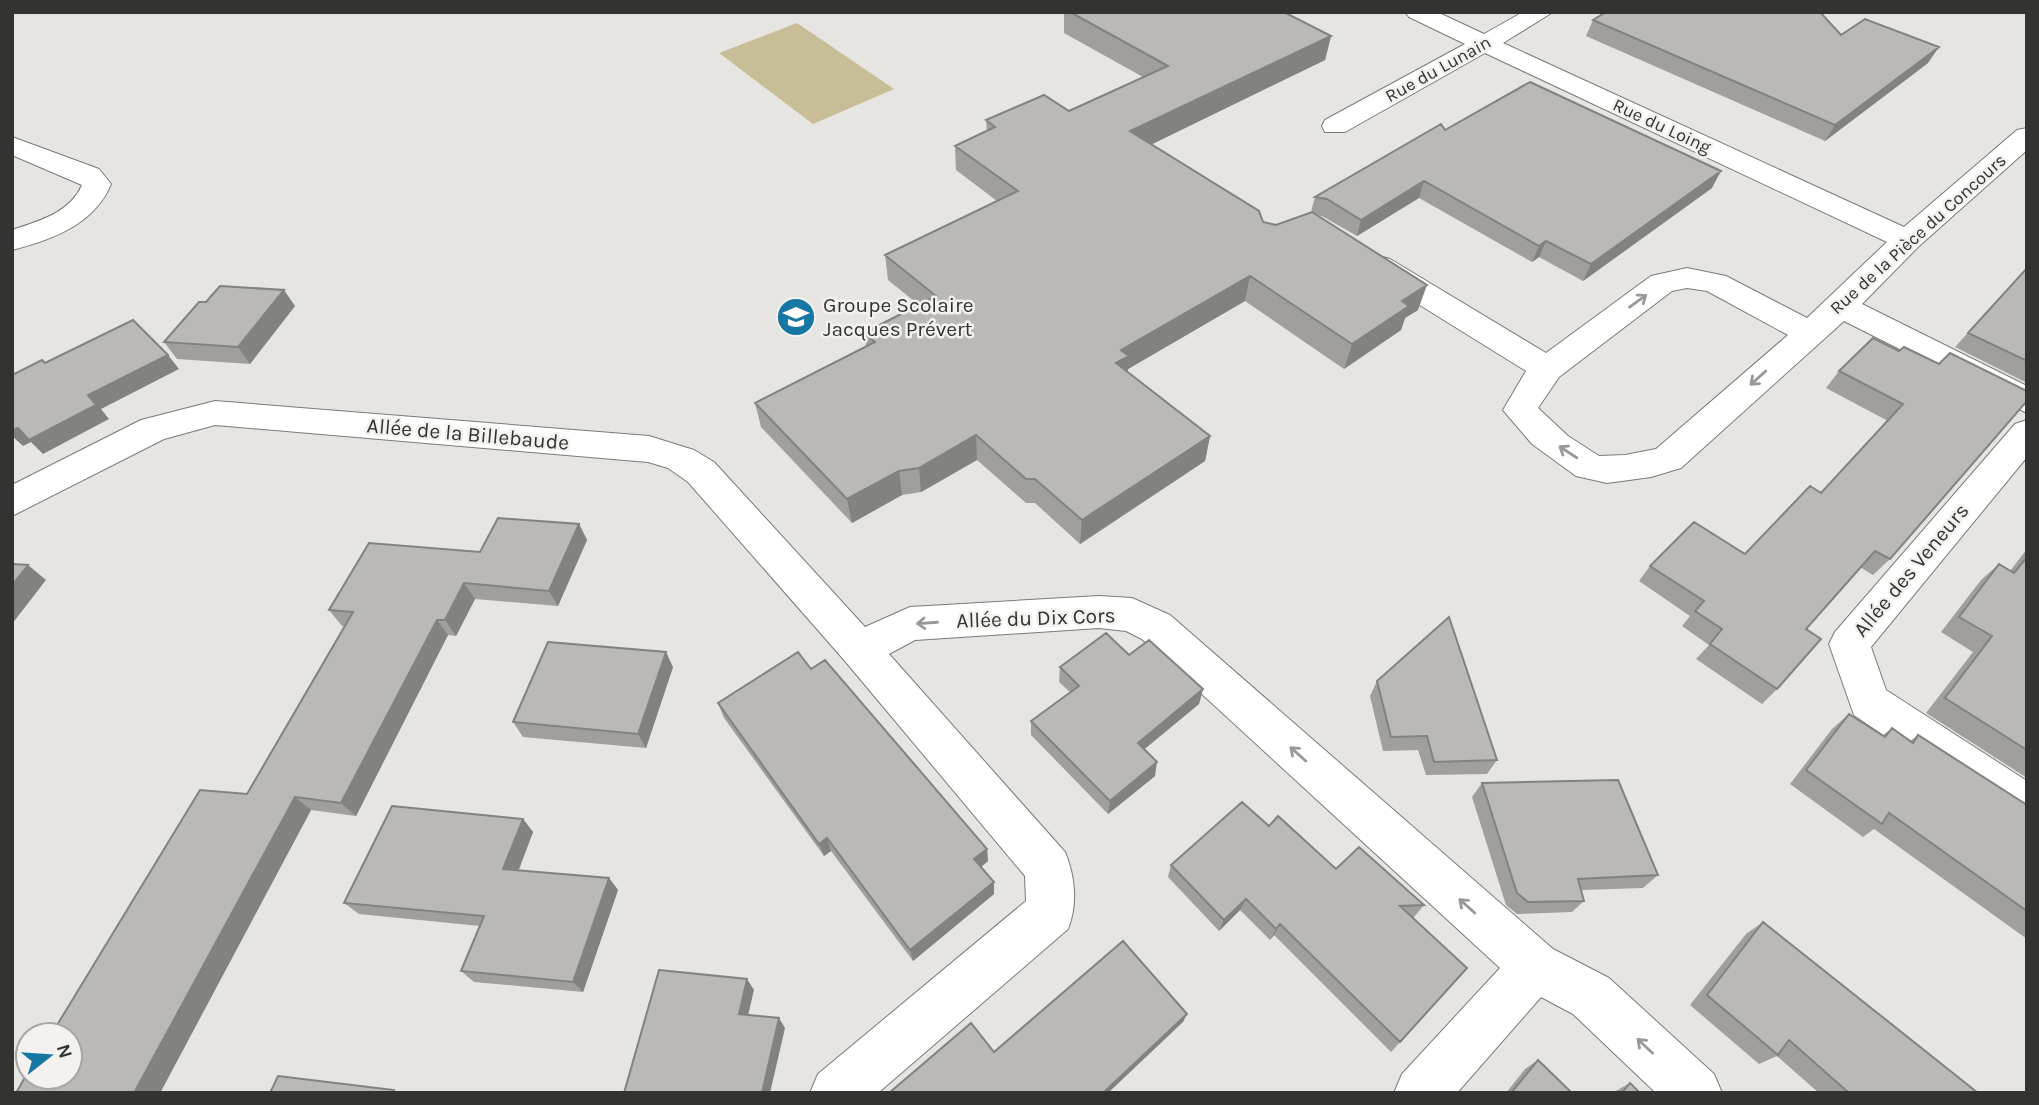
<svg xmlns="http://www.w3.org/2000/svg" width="2039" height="1105" font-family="Karla,sans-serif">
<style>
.green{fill:#c7bd97}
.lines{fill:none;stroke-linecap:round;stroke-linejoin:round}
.minor-casing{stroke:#7b7a76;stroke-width:2}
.minor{fill:#fff;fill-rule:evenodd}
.wall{fill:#a09f9c}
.shaded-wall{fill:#82827f}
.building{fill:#bab9b5;stroke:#82827f;stroke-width:2}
.oneway{stroke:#999998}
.labels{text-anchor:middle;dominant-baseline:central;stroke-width:5;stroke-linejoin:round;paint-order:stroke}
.far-street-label{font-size:18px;fill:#333331;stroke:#f4f2ee}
.poi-label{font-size:21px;fill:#333331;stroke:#f4f2ee;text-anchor:start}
.street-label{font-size:21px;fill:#333331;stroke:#f4f2ee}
</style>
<rect width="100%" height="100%" fill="#e6e5e1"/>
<path class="green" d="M797,23l97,66 -81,35 -94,-71z"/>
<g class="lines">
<g class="minor-casing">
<path id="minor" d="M1405,12h32l47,22 39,-22h30l-50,31 401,184 113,-97 10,-2v22l-109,97 -56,57 165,82v27l-183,-92 -163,147 -30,9 -44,6 -31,-7 -44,-32 -29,-34 23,-39 -158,-98 -4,-7 4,-7 11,-3 11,3 156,94 105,-77 36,-8 39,8 81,42 80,-76 -402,-189 -140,79h-20l-3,-6 3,-6 140,-76 -56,-27zM1687,288l20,3 81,44 -132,114 -31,6 -26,1 -31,-20 -30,-28 21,-31 113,-86z
M12,137l87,32 12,15c-16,40 -59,56 -99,66v-20c27,-9 58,-17 70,-45l-70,-30z
M215,401l434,35 45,14 20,12 151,165 45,-20 189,-11 33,2 38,17 383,334 56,29 105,96 8,19h-66l-83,-79 -32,-17 -84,96h-63l8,-19 98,-106 -358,-329 -16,-8 -27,-3 -184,12 -26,14 176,198c10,24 13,52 3,77l-190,164h-68l8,-19 208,-173 -1,-25 -180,-215 -157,-179 -20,-14 -20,-6 -433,-37 -51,14 -152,77v-31l129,-65z
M2027,420v37l-156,190 15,43 141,91v46l-16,-6 -157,-106 -25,-71 6,-12 180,-208z"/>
</g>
<use href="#minor" class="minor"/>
</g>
<path class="wall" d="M1064,12h220l47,24 -6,24 -174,84 112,78 13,3 35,-13 4,-15 130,-67 267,58 -129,93 -44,-24 -7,5 -113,-64 -62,38 -35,-20 -6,-1 102,95 -13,8 -4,12 -57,39 -99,-68 -117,68 -1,3 83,64 -5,25 -125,83 -45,-41h-9l-49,-43 -56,32 -19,3 -50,28 -91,-96 -6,-24 111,-56 -2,-14 55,-28 -31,-25 -3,-25 112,-54 -41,-31 -1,-24 32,-15 -1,-11 83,-9 74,-34 -79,-44z
M1593,20l248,15 87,28 -103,78 -239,-105z
M2027,268v115l-72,-36z
M295,306l-45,58 -73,-5 -13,-17z
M1899,351l40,13 -49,195 -17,16 -13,-8 -54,62 -29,60 -15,15 -66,-45 13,-14 -27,-19 8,-10 -51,-35 11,-15 95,-12 76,-61 67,-72 -62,-33 13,-17z
M579,524l8,16 -29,66 -83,-7 -19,37 -8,-1 -92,181 -45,-6 -151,283h-144l231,-299 98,-168h-3l-13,-16 151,-58z
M2027,549v229l-101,-65 47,-61 -32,-20 40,-52 18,-16 11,7z
M1129,655l74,34 -4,15 -55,45 11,27 -47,38 -77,-79v-14l39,-29 -11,-10 1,-15z
M673,667l-27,81 -123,-11 -10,-15z
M811,669l176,180 1,12 -7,6 13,15v12l-81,67 -82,-110 -7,5 -100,-138 -6,-15z
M1377,681l120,79 -10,14 -61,1 -8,-25 -35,1 -13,-55z
M1849,714l33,22 10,-8 18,13 8,-6 109,70v134l-153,-110 -11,8 -73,-53 42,-55z
M1482,783l176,92 -15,13 -62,2 3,11 -12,11 -55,2 -11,-9 -34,-108z
M523,819l10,13 -14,38 90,8 9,12 -35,102 -109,-10 -13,-11 19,-45 -121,-12 -15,-11z
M1269,826l67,43 88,36 -10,12h-3l-11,125 -9,10 -117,-117 -4,5 -30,-30 -21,21 -51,-54 3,-12z
M1763,922l215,171h-159l-42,-37 -18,8 -69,-59 56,-71z
M1538,1060l34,33h-66l19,-24z
M1630,1083l10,10h-27l1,-1z"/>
<path class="shaded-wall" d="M1331,36l-6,24 -197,96 2,-25z
M1939,47l-11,16 -103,78 10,-16z
M1721,171l-9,17 -129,93 8,-17z
M1424,181l-5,17 -62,38 4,-16z
M1546,241l-7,16 -7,5 7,-16z
M1250,276l-5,25 -117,68 -2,12 -10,-18 5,-13z
M1427,285l-9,25 -13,8 -4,12 -57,39 8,-25 50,-43z
M284,290l11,16 -45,58 -12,-17z
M168,355l11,14 -78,40 8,10 -66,35 -12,-12 -8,4 -11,-10v-6l76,-35z
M976,435l1,25 -56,32 -2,-24z
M1210,436l-5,25 -125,83 2,-24z
M899,471l3,24 -50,28 -5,-24z
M579,524l8,16 -29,66 -9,-15z
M28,565l18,15 -34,44v-39z
M464,583l11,16 -19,37 -11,-16z
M437,620l11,15 -92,181 -15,-13z
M666,652l7,15 -27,81 -8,-14z
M1203,689l-4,15 -64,53 3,-14z
M1157,762l-2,14 -47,38 2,-13z
M295,797l16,13 -151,283h-26z
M523,819l10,13 -19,49 -11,-12z
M827,838l4,13 -7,5 -5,-12z
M987,849l1,12 -13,11 -1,-13z
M609,878l9,12 -35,102 -10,-10z
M994,882v12l-81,67 -3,-11z
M1246,899l-6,11 -21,21 5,-11z
M1280,924l-6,11 -4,5 6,-11z
M747,979l7,11 -8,34 -7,-10z
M1187,1014l-4,8 -75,71h-5z
M779,1018l6,10 -15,65h-8z"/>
<path class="building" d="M1070,12h214l47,24 -201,95 129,80 4,11 13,3 36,-13 115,73 -25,16 7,5 -57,38 -102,-68 -129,74 8,6 -13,7 94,73 -128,84 -47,-41h-9l-50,-44 -57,33 -20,3 -52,28 -92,-96 120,-61 -11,-9 72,-37 -51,-41 133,-64 -63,-45 40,-19 -9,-7 58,-25 25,16 99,-45z
M1606,12h214l21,23 24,-16 74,28 -104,78 -242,-105z
M1530,82l191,89 -130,93 -45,-23 -7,5 -115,-65 -63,39 -34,-21 -12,-2 126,-73 4,6z
M2027,268v93l-59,-28z
M220,286l64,4 -46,57 -74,-5 35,-40h7z
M133,320l35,35 -80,40 8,10 -67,35 -11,-12 -6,2v-55l30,-15 3,3z
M1873,338l26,13 5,-4 35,17 11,-11 77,38v10l-137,158 -15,-8 -69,78 15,10 -44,50 -67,-45 12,-15 -27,-18 9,-10 -54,-35 44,-44 51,32 65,-68 11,7 82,-89 -64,-33z
M498,518l81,6 -30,67 -85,-8 -19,37h-8l-96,183 -46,-6 -161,296h-118l12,-21v5h42v-42h-19l149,-245 47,4 106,-182 -24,-2 40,-67 111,9z
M2027,557v193l-82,-52 47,-62 -33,-19 40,-53 15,9z
M12,564l16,1 -16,20z
M1449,617l48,143 -63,2 -7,-26 -36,1 -14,-56z
M1106,633l23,22 20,-15 54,49 -65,54 19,19 -47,39 -79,-80 48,-35 -19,-19z
M548,642l118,10 -28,82 -125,-12z
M798,652l13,17 14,-9 162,189 -13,10 20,23 -84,68 -83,-112 -8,6 -101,-141z
M1849,714l36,23 7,-9 21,15 5,-8 109,70v106l-138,-98 -7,11 -76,-54z
M1618,780l40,95 -80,4 6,22 -56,1 -11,-9 -35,-110z
M1242,802l27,24 9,-10 58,53 23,-22 65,58 -24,1 67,62 -67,74 -120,-118 -4,5 -30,-30 -22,21 -53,-55z
M392,806l131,13 -20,50 106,9 -36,104 -112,-11 23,-55 -140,-13z
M1763,922l215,171h-129l-60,-53 -11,15 -71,-60z
M1123,941l64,73 -84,79h-214l82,-70 23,29z
M659,970l88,9 -8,35 40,4 -17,75h-138z
M1538,1060l34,33h-61z
M278,1076l116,14 -1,3h-123z
M1630,1083l10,10h-18z"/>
<defs><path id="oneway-shaft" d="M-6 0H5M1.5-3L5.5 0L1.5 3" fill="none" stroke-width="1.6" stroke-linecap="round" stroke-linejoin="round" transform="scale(1.75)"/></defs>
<g class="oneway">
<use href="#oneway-shaft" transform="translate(1638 301) rotate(-36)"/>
<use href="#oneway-shaft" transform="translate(1758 378) rotate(138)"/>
<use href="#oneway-shaft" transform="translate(1568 452) rotate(-147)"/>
<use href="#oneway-shaft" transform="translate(927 623) rotate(176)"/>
<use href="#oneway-shaft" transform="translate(1298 754) rotate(-138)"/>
<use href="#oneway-shaft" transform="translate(1467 906) rotate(-138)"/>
<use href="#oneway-shaft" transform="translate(1645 1046) rotate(-137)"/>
</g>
<defs>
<g id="school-disc" transform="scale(2.0125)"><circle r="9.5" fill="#1777a4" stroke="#f4f2ee"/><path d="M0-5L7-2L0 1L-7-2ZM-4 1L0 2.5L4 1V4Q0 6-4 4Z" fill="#fff"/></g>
</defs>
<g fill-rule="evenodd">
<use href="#school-disc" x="796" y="317"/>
</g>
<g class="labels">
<g class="far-street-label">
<text transform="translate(1438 69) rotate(-29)">Rue du Lunain</text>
<text transform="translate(1662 126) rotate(25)">Rue du Loing</text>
<text transform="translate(1918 234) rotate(-42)">Rue de la Pièce du Concours</text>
</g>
<g class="poi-label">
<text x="823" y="305">Groupe Scolaire<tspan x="823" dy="24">Jacques Prévert</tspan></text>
</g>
<g class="street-label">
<text transform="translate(468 434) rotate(5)">Allée de la Billebaude</text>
<text transform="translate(1911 570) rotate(-50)">Allée des Veneurs</text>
<text transform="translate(1036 618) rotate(-2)">Allée du Dix Cors</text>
</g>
</g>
<rect width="2039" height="1105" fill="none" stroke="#333331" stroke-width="28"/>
<g transform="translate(49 1056) rotate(73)"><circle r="33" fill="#f4f2ee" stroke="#a7a6a2" stroke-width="2"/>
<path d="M0-5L12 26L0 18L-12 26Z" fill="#1777a4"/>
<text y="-10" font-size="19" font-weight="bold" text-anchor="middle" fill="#333331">N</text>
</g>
</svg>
